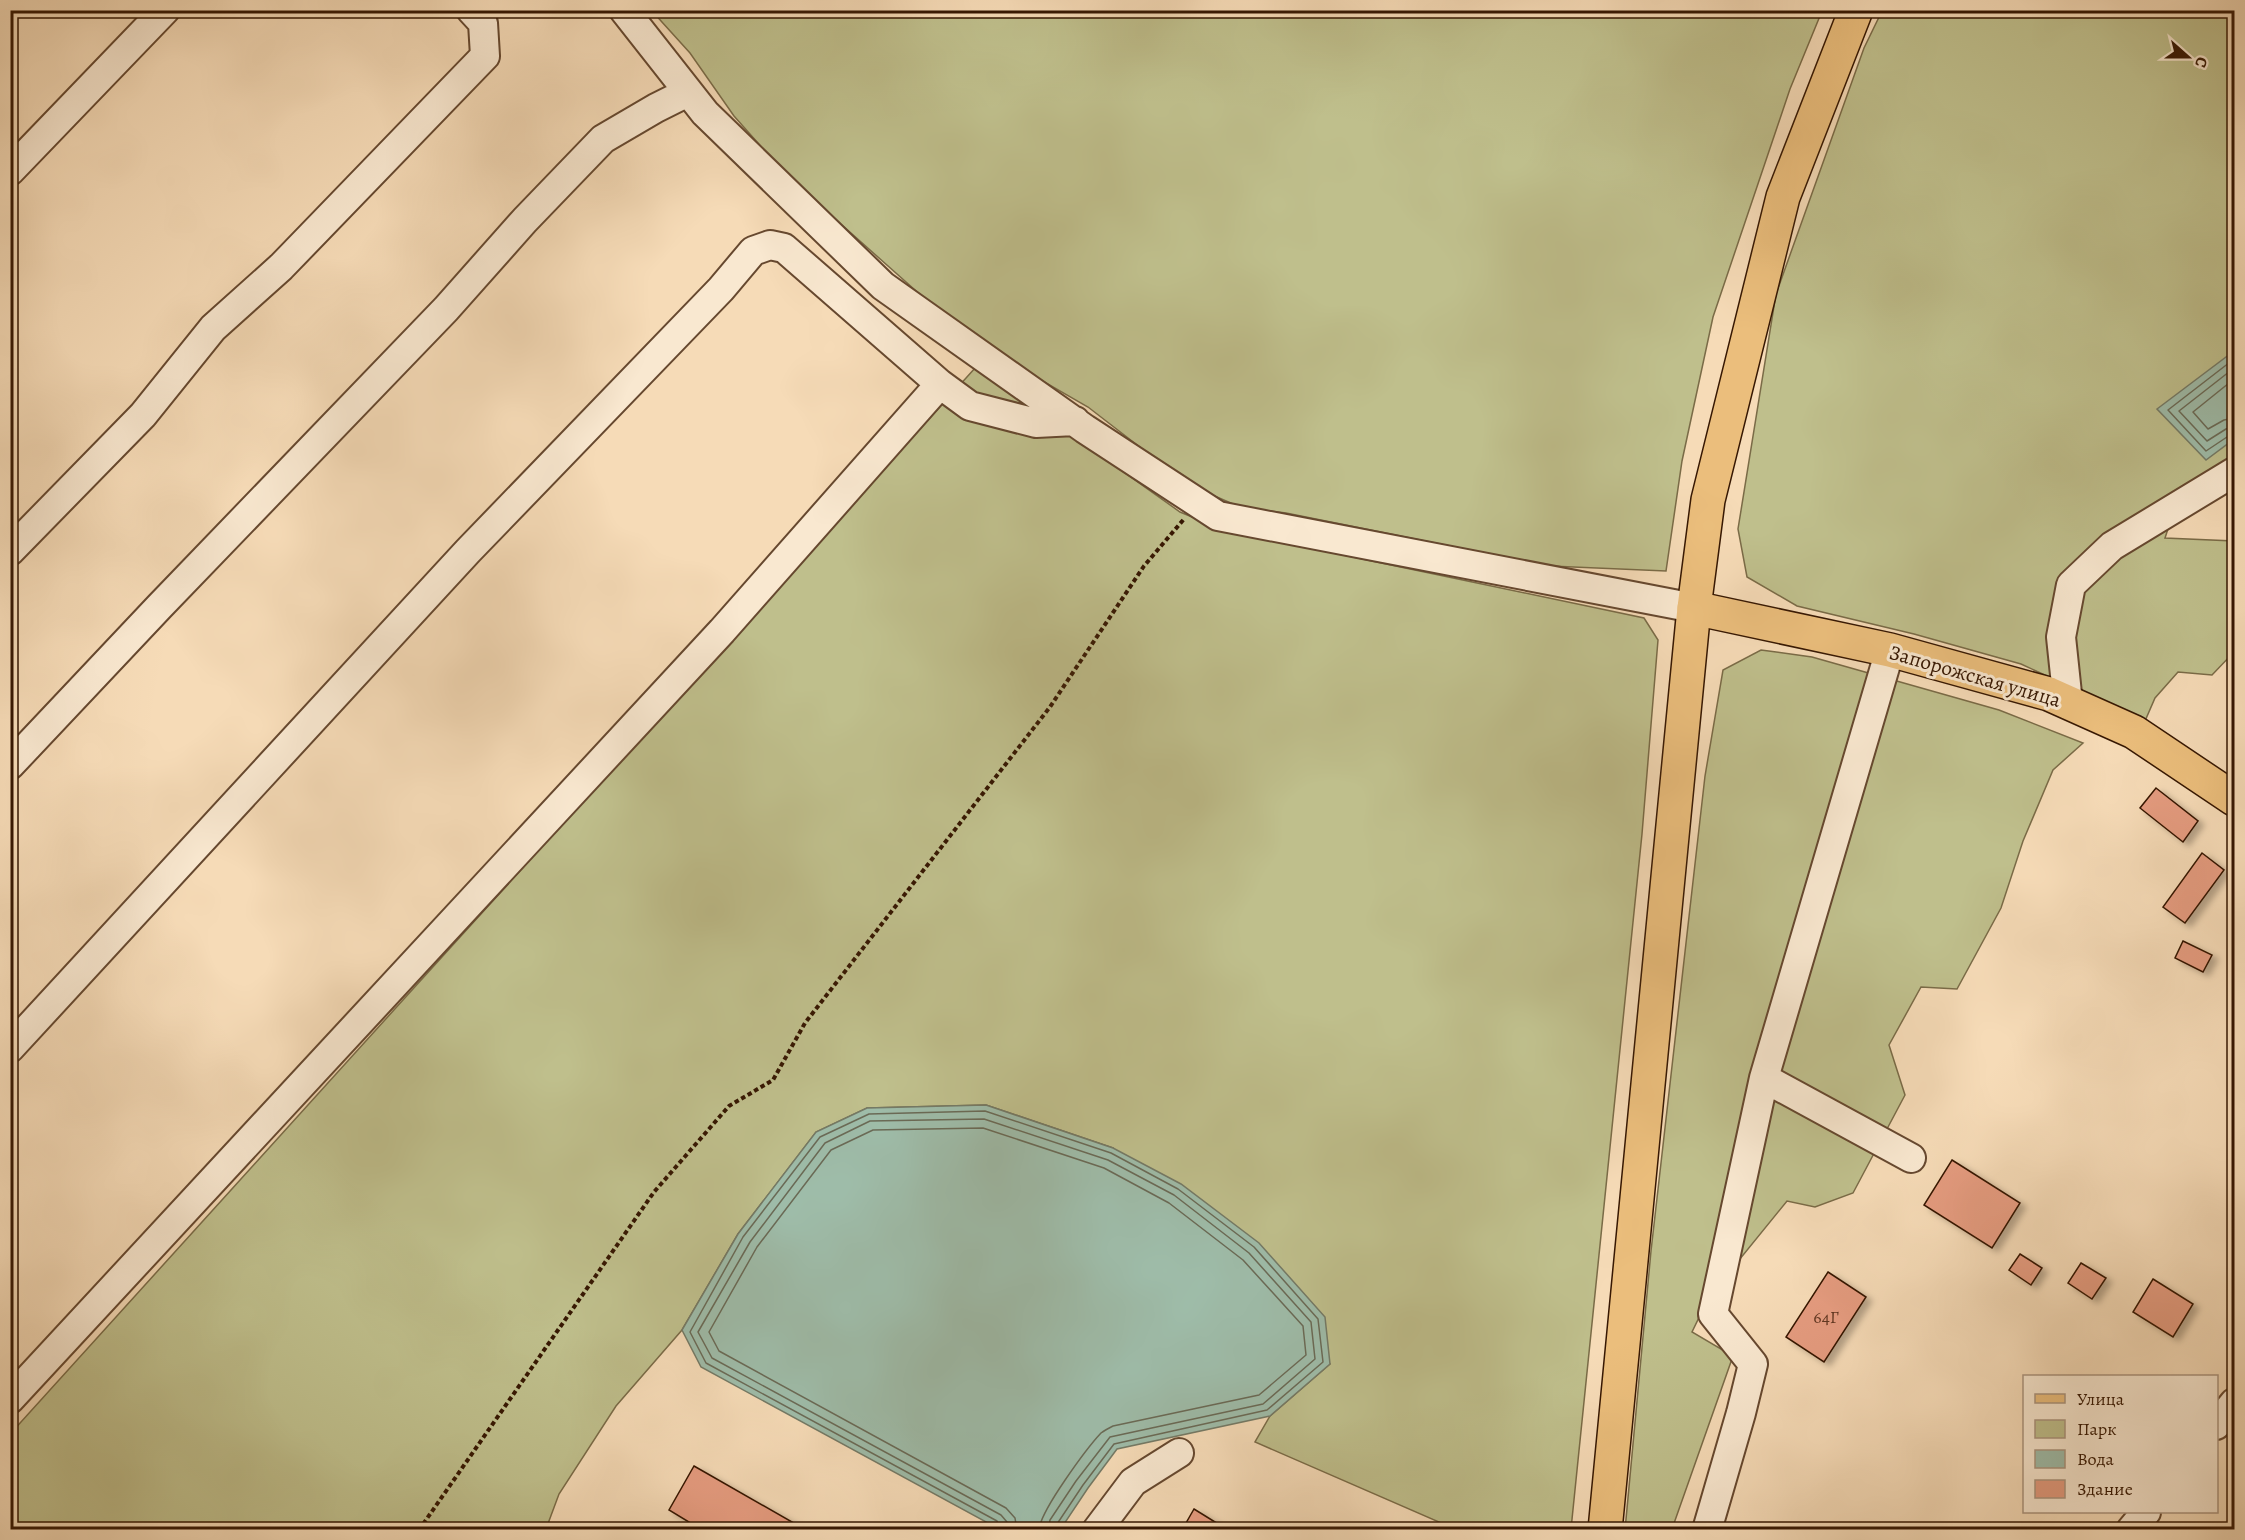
<svg xmlns="http://www.w3.org/2000/svg" width="2245" height="1540" font-family="Alegreya,serif">
<style>
.green{fill:#bfbf8c;stroke:#7a6b47;stroke-width:1.5}
.water{fill:#9ebca9;stroke:#747a66;stroke-width:1.5}
.lines{fill:none;stroke-linecap:round;stroke-linejoin:round}
.shore{stroke:#6a6a56;stroke-width:1.5}
.building{fill:#e59c80;stroke:#361702;stroke-width:1.5;filter:url(#shadow)}
.minor-casing{stroke:#66482f;stroke-width:32}
.major-casing{stroke:#361702;stroke-width:36}
.highway-casing{stroke:#361702;stroke-width:36}
.path{stroke:#361702;stroke-width:4;stroke-dasharray:4.5 3;stroke-linecap:butt}
.minor{stroke:#f9e8d0;stroke-width:28}
.major{stroke:#ebbe7c;stroke-width:33}
.highway{stroke:#ebbe7c;stroke-width:33}
.labels{text-anchor:middle;dominant-baseline:central;stroke-width:6;stroke-linejoin:round;paint-order:stroke}
.number-label{font-size:18px;fill:#623822}
.street-label{font-size:21px;fill:#361702;stroke:#f9e8d0}
</style>
<defs>
<filter id="shadow"><feDropShadow dx="6" dy="4" stdDeviation="3" flood-color="#0004"/></filter>
</defs>
<rect width="100%" height="100%" fill="#f6dbb7"/>
<filter id="stains"><feTurbulence type="fractalNoise" baseFrequency=".00333" numOctaves="4"/><feColorMatrix values="0 0 0 0 .2 0 0 0 0 .09 0 0 0 0 .02 0 0 0 .5 -.17"/></filter>
<radialGradient id="worn" r=".72"><stop offset=".6" stop-color="#630" stop-opacity="0"/><stop offset="1" stop-color="#630" stop-opacity=".3"/></radialGradient>
<path class="green" d="M652,11h1170l-32,78 -77,228 -31,144 -16,110 -116,-5 -264,-53 -46,-6 -51,-22 -101,-78 -80,-46 -57,-39 -162,-144 -55,-62 -44,-63z
M1882,11h352v450l-53,28 -16,49 69,3v111l-22,23 -34,-3 -23,26 -10,23 -124,-57 -107,-30 -117,-28 -50,-29 -9,-48 38,-235 88,-246z
M976,367l204,145 44,18 420,88 14,22 -16,194 -71,695h-116l-200,-87 15,-26 60,-52 -217,-216 -127,-43 -119,3 -51,24 -78,102 -56,96 -66,76 -57,88 -13,35 -535,1v-97z
M1761,650l51,7 187,53 84,33 -30,27 -30,71 -22,67 -44,81 -36,-2 -32,58 16,50 -52,98 -38,14 -28,-6 -78,96 -17,35 41,24 -61,173 -47,1 26,-279 54,-475 18,-106z"/>
<path class="water" d="M2234,351v88l-28,21 -49,-51z
M986,1105l127,43 68,36 78,59 66,74 5,47 -60,52 -153,33 -29,39 -28,42 -61,-1 -298,-162 -19,-37 56,-96 78,-102 51,-24z"/>
<g class="lines">
<path class="shore" d="M2234,359l-66,51 38,41 24,-16h4
M2234,368l-55,43 28,30 19,-12 8,-2
M2234,379l-41,33 15,17 16,-9 10,-2
M1001,1530l-4,-9 -291,-158 -16,-31 53,-95 77,-100 49,-23 116,-3 126,42 67,36 76,58 64,72 5,43 -56,48 -153,34 -31,41 -26,39 -1,6
M1008,1530l-1,-8 -6,-7 -289,-157 -14,-26 52,-90 75,-99 45,-22 114,-2 124,41 66,35 75,58 62,69 4,37 -52,45 -153,33 -34,44 -26,39 -2,10
M1017,1530l-2,-12 -9,-10 -287,-157 -10,-19 48,-85 74,-97 42,-20 110,-2 121,40 65,35 74,57 60,66 3,29 -47,40 -146,31c-4,2 -8,4 -12,7 -14,15 -61,78 -62,97"/>
</g>
<path class="building" d="M2156,788l42,33 -15,21 -43,-34z
M2202,853l22,17 -39,53 -22,-16z
M2183,941l29,14 -9,17 -28,-14z
M1952,1160l68,43 -28,45 -68,-43z
M2020,1254l22,14 -11,17 -22,-15z
M2081,1263l25,15 -14,21 -24,-16z
M1828,1272l38,25 -42,65 -38,-25z
M2153,1279l40,25 -20,33 -40,-25z
M694,1466l112,64h-104l-33,-20z
M1194,1509l34,21h-46z"/>
<g class="lines">
<g class="minor-casing">
<path id="minor" d="M624,10l81,103 178,173 202,143 133,87 476,92
M10,171l155,-161
M10,551l133,-136 70,-87 68,-61 204,-211 -2,-33 -12,-13
M2068,703l-7,-66 10,-52 41,-39 122,-74
M10,765l149,-158 287,-298 79,-89 78,-81 53,-31 32,-16
M10,1048l458,-497 253,-262 32,-38 17,-6 14,3 156,136 30,22 66,17 39,-2
M1764,1078l147,80
M10,1399l712,-768 218,-247
M2216,1425l18,-22
M1097,1530l36,-48 46,-29
M1707,1530l34,-117 12,-49 -40,-50 51,-236 126,-428
M2131,1530l15,-18"/>
</g>
<g class="major-casing">
<path id="major" d="M1694,608l196,42 159,44 85,38 100,67"/>
</g>
<g class="highway-casing">
<path id="highway" d="M1605,1530l89,-922 14,-108 75,-303 73,-187"/>
</g>
<path class="path" d="M419,1530l235,-338 75,-86 44,-26 32,-57 245,-316 94,-141 40,-47"/>
<use href="#minor" class="minor"/>
<use href="#major" class="major"/>
<use href="#highway" class="highway"/>
</g>
<g class="labels">
<g class="number-label">
<text x="1826" y="1317">64Г</text>
</g>
<g class="street-label">
<text transform="translate(1975 676) rotate(16)">Запорожская улица</text>
</g>
</g>
<rect width="2245" height="1540" fill="none" stroke="#f6dbb7" stroke-width="36"/>
<rect x="12" y="12" width="2221" height="1516" fill="none" stroke="#361702" stroke-width="3"/>
<rect x="18" y="18" width="2209" height="1504" fill="none" stroke="#361702" stroke-width="1.5"/>
<rect x="2023" y="1375" width="195" height="138" fill="#f9e8d0" stroke="#ab947e" stroke-width="1.5"/>
<rect x="2035" y="1394" width="30" height="9" fill="#ebbe7c" stroke="#ab947e" stroke-width="1.5"/>
<text x="2077" y="1405" font-size="18" fill="#361702">Улица</text>
<rect x="2035" y="1420" width="30" height="18" fill="#bfbf8c" stroke="#ab947e" stroke-width="1.5"/>
<text x="2077" y="1435" font-size="18" fill="#361702">Парк</text>
<rect x="2035" y="1450" width="30" height="18" fill="#9ebca9" stroke="#ab947e" stroke-width="1.5"/>
<text x="2077" y="1465" font-size="18" fill="#361702">Вода</text>
<rect x="2035" y="1480" width="30" height="18" fill="#e59c80" stroke="#ab947e" stroke-width="1.5"/>
<text x="2077" y="1495" font-size="18" fill="#361702">Здание</text>
<g transform="translate(2188 57) rotate(111)" stroke="#f9e8d0" stroke-width="4.5" paint-order="stroke">
<path d="M0-4.5L10 22L0 15L-10 22Z" fill="#361702"/>
<text y="-9" font-size="16" font-weight="bold" text-anchor="middle" fill="#361702">С</text>
</g>
<rect width="100%" height="100%" filter="url(#stains)"/>
<rect width="100%" height="100%" fill="url(#worn)"/>
</svg>
